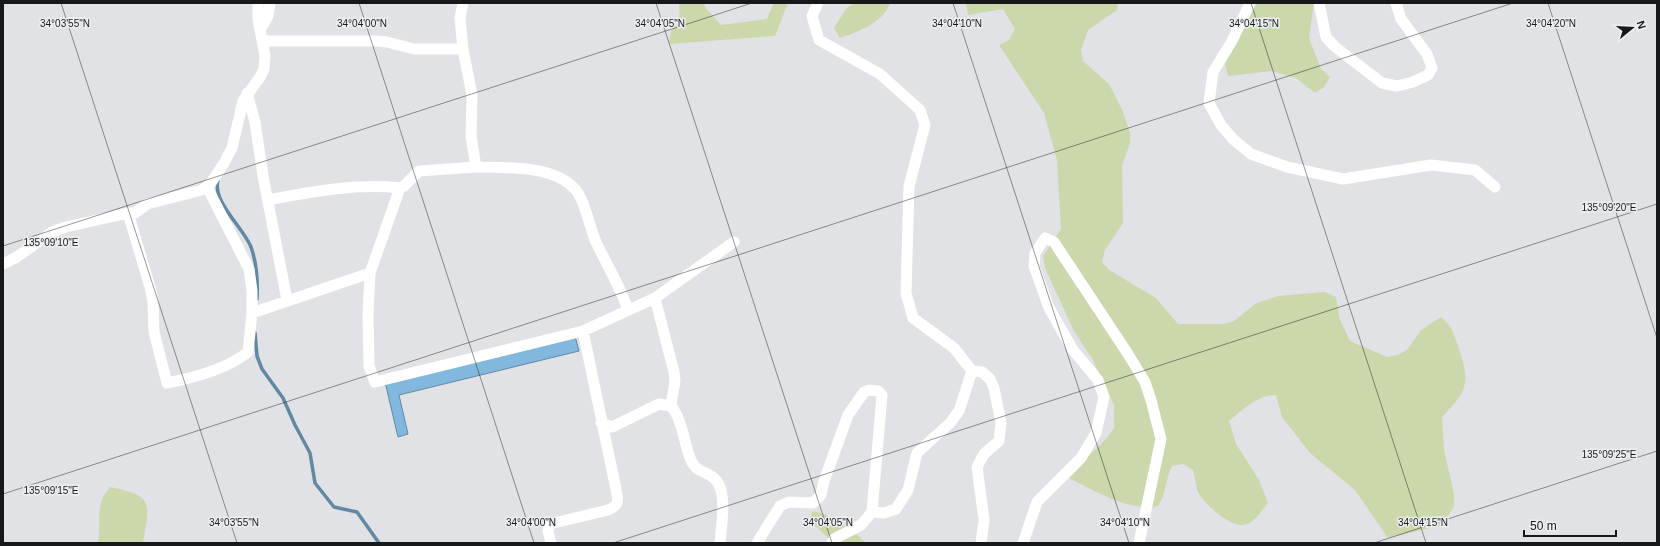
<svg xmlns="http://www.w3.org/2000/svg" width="1660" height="546" font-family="Helvetica,sans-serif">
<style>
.green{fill:#cad8ac}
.water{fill:#82b8dd;stroke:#6288a2}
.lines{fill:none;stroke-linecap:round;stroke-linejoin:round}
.stream{stroke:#6288a2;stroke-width:3.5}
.street{stroke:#fff;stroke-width:11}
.ticks{fill:none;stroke:#171819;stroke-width:1;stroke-opacity:0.45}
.ticks-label{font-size:10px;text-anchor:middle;fill:#171819;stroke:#edeff2;stroke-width:3;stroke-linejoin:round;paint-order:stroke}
</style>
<rect width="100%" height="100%" fill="#e0e2e5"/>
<path class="green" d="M679,3h25l1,4 16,18 46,-6 7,-16h14l-13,33 -106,8 3,-17 8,-2z
M854,3h36c-6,19 -32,29 -50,35l-6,-10 12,-19z
M966,3h152l-1,7 -29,20 -7,20 2,11 26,23 14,28 7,21v11l-8,21 1,58 -18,27 -3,12 7,8 47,28 22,26h45l11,-3 21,-17 23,-8 47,-4 11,5 4,23 10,21 37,16 11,-2 10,-6 13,-19 20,-13c11,9 12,15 17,29 12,35 11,44 -16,71l2,33 10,44v12l-11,19 -55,13 -33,-48 -45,-37 -28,-36 -6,-22c-20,1 -32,14 -47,26l7,23 23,36 9,23c-7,8 -14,21 -25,22 -13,2 -37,-20 -44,-31 -3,-6 -4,-17 -6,-24l-10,-6 -11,2c-7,13 -5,27 -14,40 -29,6 -65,-16 -91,-29l40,-39 7,-10v-23l-21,-45 -19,-29 -29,-63 -2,-12 18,-27 -4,-69 -13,-47 -45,-68 10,-5 6,-11 -12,-20 -35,6z
M1257,3h57l-5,35 12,31 9,8 -6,10 -9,6 -19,-15 -24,-7 -44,5 -3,-13z
M110,487c44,9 40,15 33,56h-45c4,-22 -4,-38 12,-56z
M813,511c21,4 38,18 53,32h-33l-15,-15 -10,-6z"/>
<path class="water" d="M575,336l4,15 -180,44 9,39 -10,3 -13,-55z"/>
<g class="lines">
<path class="stream" d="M218,180c-6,22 25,47 33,67 6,17 7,34 6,52
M255,333l2,23 5,13 21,29 12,27 15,28 5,30 19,24 23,5 22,31"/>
<path class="street" d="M463,3l-3,15 3,31
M818,3l-6,13 7,24 61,34 40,36 5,15 -16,61 -3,107 7,25 41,30 18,23 10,1 8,7 4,9 7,35 -2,18 -15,13 -7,13 7,53 -3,23
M1250,3l-18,38 -19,31 -4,31 12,22 12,14 18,15 36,13 56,12 88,-14 44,5 20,17
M1319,3l7,34 8,9 48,37 15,3 16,-4 15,-7 4,-7 -5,-14 -26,-35 -5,-16
M260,30l8,-14 2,-13
M263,41h113l11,1 27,7h49l9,46 -1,41 5,31c31,1 82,-3 102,26 9,15 11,33 18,49 11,23 24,44 32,68
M247,93l8,29 8,54 24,124
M207,187l42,82 3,22v22l118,-40
M400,188l-30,85 -2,41 1,52 6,16 208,-51 72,-33 19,74 1,9 -4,25
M268,200c43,-8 88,-17 132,-12l4,-2 15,-15 57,-4
M3,264l14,-7 35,-25 14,-5 62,-14
M655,298l79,-56
M252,313l-4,39c-21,17 -55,26 -81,31l-13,-51 -1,-31 -3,-14 -22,-74h7l12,-9 55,-14 9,-7 13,-20 8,-15 11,-47 17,-24 4,-8 1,-13 -7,-37v-16
M601,423l11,4 47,-23 12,2c11,13 13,36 19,52 6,16 16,12 25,21 13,12 6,49 5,64
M872,512l12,1 12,-4 12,-19 9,-37 33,-30 9,-12 13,-40
M551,543l-3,-12 2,-7 58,-14c8,-3 11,-7 9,-16l-34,-163
M757,543l23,-37 9,-4 24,1 8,-8 3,-14 24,-66 16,-23 5,-2 9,1 4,4 -10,117 -11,13 -27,14 -2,4
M1023,543l14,-41 44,-44 15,-25 8,-36 -6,-17 -25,-30 -24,-42 -15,-42 1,-13 10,-15 9,4 74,112 17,28 6,18 10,39 -22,104"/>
</g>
<path class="ticks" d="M61,3l176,540M359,3l175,540M656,3l176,540M953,3l176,540M1251,3l175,540M1548,3l109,335M3,246l749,-243M3,494l1510,-491M613,543l1044,-339M1374,543l283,-92"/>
<g class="ticks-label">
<text x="65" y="27">34°03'55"N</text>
<text x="362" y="27">34°04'00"N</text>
<text x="660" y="27">34°04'05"N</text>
<text x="957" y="27">34°04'10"N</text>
<text x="1254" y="27">34°04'15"N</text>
<text x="1551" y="27">34°04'20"N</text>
<text x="1609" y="211">135°09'20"E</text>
<text x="51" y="246">135°09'10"E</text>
<text x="1609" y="458">135°09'25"E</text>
<text x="51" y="494">135°09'15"E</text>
<text x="234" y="526">34°03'55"N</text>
<text x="531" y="526">34°04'00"N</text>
<text x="828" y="526">34°04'05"N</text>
<text x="1125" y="526">34°04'10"N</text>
<text x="1423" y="526">34°04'15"N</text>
</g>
<rect width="1660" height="546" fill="none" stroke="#171819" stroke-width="8"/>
<g transform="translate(1632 28) rotate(72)" stroke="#edeff2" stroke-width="3" paint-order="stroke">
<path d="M0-3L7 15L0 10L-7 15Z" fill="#171819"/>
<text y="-6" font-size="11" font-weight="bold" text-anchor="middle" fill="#171819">N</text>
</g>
<path d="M1524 530v6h92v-6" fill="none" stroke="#171819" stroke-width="2"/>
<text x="1530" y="530" font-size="12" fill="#171819" stroke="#edeff2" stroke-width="3" paint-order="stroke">50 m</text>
</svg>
